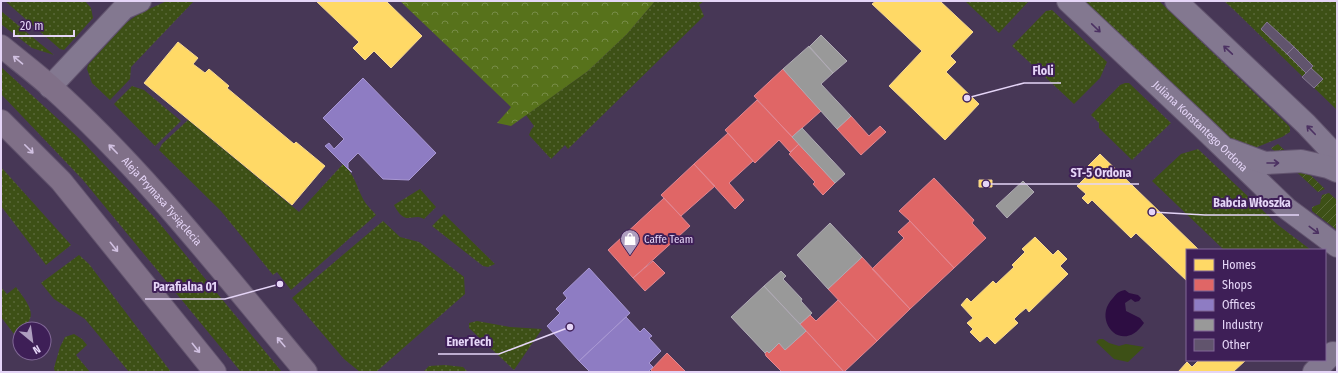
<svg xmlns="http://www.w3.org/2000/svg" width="1338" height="373" font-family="'Fira Sans Condensed',sans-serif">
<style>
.grass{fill:url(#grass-dots)}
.forest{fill:url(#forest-crowns)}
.park{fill:#3d5016}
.garden{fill:url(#garden-furrows)}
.water{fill:#2d0d42}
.homes{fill:#ffd966;stroke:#f7d892}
.shops{fill:#e06666;stroke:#e28792}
.offices{fill:#8e7cc3;stroke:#a897d3}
.industry{fill:#999;stroke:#b0abb5}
.building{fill:#61546d;stroke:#857892}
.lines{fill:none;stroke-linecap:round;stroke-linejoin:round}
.minor-casing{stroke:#62546e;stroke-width:24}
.major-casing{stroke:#62546e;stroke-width:24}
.minor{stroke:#837890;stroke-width:22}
.major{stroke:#807088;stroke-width:22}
.oneway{stroke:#4c3162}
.oneway2{stroke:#d1c1e1}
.labels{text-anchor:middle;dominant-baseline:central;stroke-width:4;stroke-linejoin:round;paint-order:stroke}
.street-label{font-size:11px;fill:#e5d5f7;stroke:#3e1f57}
.poi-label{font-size:11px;fill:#e5d5f7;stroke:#3e1f57;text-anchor:start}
.leader{fill:none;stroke:#e5d5f7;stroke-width:1.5}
.callout-dot{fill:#e5d5f7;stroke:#3e1f57;stroke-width:1.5}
.callout-label{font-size:12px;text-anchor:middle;font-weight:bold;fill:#e5d5f7;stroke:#3e1f57;stroke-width:4;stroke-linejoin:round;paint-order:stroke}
</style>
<defs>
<pattern id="grass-dots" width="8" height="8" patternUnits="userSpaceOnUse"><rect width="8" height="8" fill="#3d5016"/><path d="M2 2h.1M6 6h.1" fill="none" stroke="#596839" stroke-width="1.8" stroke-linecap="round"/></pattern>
<pattern id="forest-crowns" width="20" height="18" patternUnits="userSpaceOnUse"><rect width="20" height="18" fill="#57721b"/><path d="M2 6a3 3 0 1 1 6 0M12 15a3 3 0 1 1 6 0" fill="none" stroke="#778c48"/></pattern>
<pattern id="garden-furrows" width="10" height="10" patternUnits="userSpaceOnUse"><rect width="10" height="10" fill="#3d5016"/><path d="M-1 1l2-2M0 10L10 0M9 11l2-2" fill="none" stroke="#596839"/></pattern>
</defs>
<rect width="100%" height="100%" fill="#473756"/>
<path class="grass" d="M5,1h80l6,7 2,10 -29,32 -4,-1z
M167,1h27l-63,66 -1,12 -20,21 -18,-17 -5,-14 1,-4 38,-42 14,-10z
M655,1h49l-5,4 5,11 -136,133 -3,-4 -14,14 -22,-24 2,-5 3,-4 -8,-11 62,-44 39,-37z
M965,1h64l-30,32z
M1082,1h77l130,125 1,2v4l-8,5 -37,15 -28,-22z
M1224,1h113v109l-104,-101z
M1052,10l55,52 -7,16 -26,26 -62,-58 34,-35z
M1,11l53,44 -22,-7 -31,-24z
M1,67l79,72 76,80 126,153h-41l-158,-192 -82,-86z
M1125,83h4l42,40 -39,37 -33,-32v-5l-8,-8 29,-30z
M132,86l12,4 37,31 -26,25 -41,-42z
M188,120l111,92 44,-48c12,12 12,18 19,33 3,7 10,13 14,18l-85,75 -14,-18 -4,3 -52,-64 -62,-61 3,-6z
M1198,149l80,76 33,25h-87l-72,-69 29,-27z
M1,167l70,78 -25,20 -45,-59z
M420,189l16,18 -12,12c-12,-7 -18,9 -30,-14z
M444,214l51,50 -7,3 -5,-1 -51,-40z
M383,221l17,16 19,5 45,35 1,17 -89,78h-16l-16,-13 -52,-61z
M79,255l10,9 82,108h-42l-44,-53 -31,-20 -13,-16z
M1,287l6,7 9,-7c16,22 24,31 -2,47l-13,-17z
M477,321l33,6 32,2 -28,41 -45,-42v-5z
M74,334l8,5 5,6 -11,10 14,17h-35l-1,-4 6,-21 5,-10z
M445,365l18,2 5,5h-45l6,-6z"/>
<path class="forest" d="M400,1h255l-28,33 -39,37 -77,55 -14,-3 14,-16z"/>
<path class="park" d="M1099,339h4l6,4 10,3 7,-2 18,3 -16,15 -14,-3 -18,-17z"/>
<path class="garden" d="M1278,144l47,45 -7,3 -47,-44z
M1329,193l8,7v30l-25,-19v-4l8,-3 2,-9z"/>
<path class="water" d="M1125,290l4,3 9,2 3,3 -2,3 -4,1 -4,-3 -6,4 1,8 14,7 4,5c-22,33 -53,-3 -31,-25 4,-5 6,-7 12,-8z"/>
<path class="homes" d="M316,1h70l36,35 -31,32 -17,-17 -9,9 -12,-12 6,-6z
M876,1h64l33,31 -23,24 6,6 -10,10 33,32 -34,36 -56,-54 33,-35 -50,-47z
M178,42l20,16 -5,6 12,9 4,-4 20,17 -2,2 67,56 2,-2 29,24 -33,39 -148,-122z
M1100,154l99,96h-12v31l-51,-48 -5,5 -39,-38 -4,4 -6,-6 4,-4 -9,-8 15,-15 -5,-4z
M979,180h13v7h-13z
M1035,237l18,18 5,-5 9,9 -7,7 8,8 -39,38 -3,-4 -7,6 -5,5 4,4 -23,21 -8,-8 -7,6 -10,-10 3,-3 -6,-6 6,-5 -12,-13 6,-7 4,4 22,-21 3,3 18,-17 -2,-2 13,-13 -3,-3z
M1199,360h47l-13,12h-55l9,-10 5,5z"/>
<path class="shops" d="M783,69l38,42 -29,26 -38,-41z
M757,100l42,44 -9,8 -11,-12 -24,23 -30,-33z
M851,116l18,20 11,-10 6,6 -25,23 -24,-26z
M728,133l25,28 -24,22 15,17 -9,9 -41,-45z
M799,144l36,39 -12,12 -10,-11 2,-2 -26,-28z
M694,164l21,22 -34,30 -20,-21z
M934,178l40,42 -2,3 14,15 -32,30 -44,-47 -11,-10z
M664,198l26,28 -57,52 -25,-28z
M910,221l44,47 -44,41 -38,-40 32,-31 -6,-6z
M862,257l48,52 -33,32 -49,-52z
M653,261l12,12 -20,18 -12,-13z
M838,300l39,41 -33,31 -44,-48 10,-9 6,6z
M806,331l38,41h-62l-16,-16 -1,-3 2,-2 2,2 10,-10 6,7z
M667,353l19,19h-33l-2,-2z"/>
<path class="offices" d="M363,78l73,75 -27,27 -26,-1 -25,-26 -10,10v5l4,4h-1l-26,-26 4,-3 5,6 10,-10 -21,-21z
M589,268l41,45 -51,48 -32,-35 13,-13 -4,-4 11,-11 -4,-5z
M626,317l14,15 4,-4 8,8 -3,2 12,13 -12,12 4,4 -5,5h-58l-11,-11z"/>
<path class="industry" d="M821,35l26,26 -14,12 -24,-26z
M809,46l24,27 -12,11 30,32 -14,13 -54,-60z
M802,128l43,46 -10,9 -43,-46z
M1023,181l11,11 -27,26 -11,-12z
M830,223l32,34 -34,32 -31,-34z
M781,271l5,5 -3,3 19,20 -1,2 11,12 -12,11 -36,-38z
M764,286l42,45 -21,19 -6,-7 -10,10 -2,-2 -2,2 -34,-36z"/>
<path class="building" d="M1267,22l27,25 -7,7 -26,-25z
M1294,47l19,19 -7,7 -19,-19z
M1311,68l12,11 -9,9 -12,-11z"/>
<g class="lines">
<g class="minor-casing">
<g id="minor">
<path id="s1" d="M1068,1l132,124 86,83 51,38"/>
<path d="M1176,1l130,123 31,33"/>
<path d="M50,87l74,-79 16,-7"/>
<path d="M1230,150l35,13 36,-2 27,6 9,4"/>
<path d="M1314,372l19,-19"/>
</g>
</g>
<g class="major-casing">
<g id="major">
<path id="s2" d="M1,46c16,13 33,26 49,40 95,85 174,188 256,286"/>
<path d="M1,121l60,60 154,191"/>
</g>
</g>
<use href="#minor" class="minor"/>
<use href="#major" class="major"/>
</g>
<defs><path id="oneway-shaft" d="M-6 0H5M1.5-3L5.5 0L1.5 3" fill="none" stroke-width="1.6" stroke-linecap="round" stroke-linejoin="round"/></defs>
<g class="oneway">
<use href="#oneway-shaft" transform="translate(1096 28) rotate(44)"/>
<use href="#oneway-shaft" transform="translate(1228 50) rotate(-137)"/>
<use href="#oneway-shaft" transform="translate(1311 130) rotate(-134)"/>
<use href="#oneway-shaft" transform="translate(1273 163)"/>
<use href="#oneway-shaft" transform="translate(1314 230) rotate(37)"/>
</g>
<g class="oneway2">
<use href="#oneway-shaft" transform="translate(18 60) rotate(-140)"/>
<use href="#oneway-shaft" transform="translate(29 149) rotate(45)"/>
<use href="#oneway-shaft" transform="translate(113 149) rotate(-134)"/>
<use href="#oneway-shaft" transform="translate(114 247) rotate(51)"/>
<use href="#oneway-shaft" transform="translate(281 342) rotate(-130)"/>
<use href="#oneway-shaft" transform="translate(196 348) rotate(51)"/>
</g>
<defs>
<g id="shop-pin" transform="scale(1)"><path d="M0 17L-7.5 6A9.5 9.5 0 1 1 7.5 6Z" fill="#ae9ebf" stroke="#3e1f57"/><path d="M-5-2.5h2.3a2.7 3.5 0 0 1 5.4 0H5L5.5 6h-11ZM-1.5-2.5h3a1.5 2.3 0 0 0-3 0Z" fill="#fff"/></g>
</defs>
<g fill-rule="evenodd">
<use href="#shop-pin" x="630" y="239"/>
</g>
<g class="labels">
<g class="street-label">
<text stroke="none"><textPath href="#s1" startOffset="182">Juliana Konstantego Ordona</textPath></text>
<text stroke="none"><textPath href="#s2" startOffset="224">Aleja Prymasa Tysiąclecia</textPath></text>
</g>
<g class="poi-label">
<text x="644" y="239">Caffe Team</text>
</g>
</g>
<path class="leader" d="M967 98L1024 83H1061M986 184L1062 184H1139M1152 212L1205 215H1299M280 284L225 299H145M570 327L499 354H438"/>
<g class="callout-dot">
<circle cx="967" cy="98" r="4"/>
<circle cx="986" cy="184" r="4"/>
<circle cx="1152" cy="212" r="4"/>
<circle cx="280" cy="284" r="4"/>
<circle cx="570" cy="327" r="4"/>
</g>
<g class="callout-label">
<text x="1043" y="75">Floli</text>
<text x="1101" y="177">ST-5 Ordona</text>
<text x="1252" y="207">Babcia Włoszka</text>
<text x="185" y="291">Parafialna 01</text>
<text x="469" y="346">EnerTech</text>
</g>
<rect width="1338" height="373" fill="none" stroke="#e5d5f7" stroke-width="4"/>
<rect x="1186" y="249" width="140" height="112" fill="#3e1f57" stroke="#816897"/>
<rect x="1194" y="259" width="20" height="12" fill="#ffd966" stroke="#816897"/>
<text x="1222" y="269" font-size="12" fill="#e5d5f7">Homes</text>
<rect x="1194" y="279" width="20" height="12" fill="#e06666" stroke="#816897"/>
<text x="1222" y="289" font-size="12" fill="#e5d5f7">Shops</text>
<rect x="1194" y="299" width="20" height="12" fill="#8e7cc3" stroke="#816897"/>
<text x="1222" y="309" font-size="12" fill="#e5d5f7">Offices</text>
<rect x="1194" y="319" width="20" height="12" fill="#999999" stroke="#816897"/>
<text x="1222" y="329" font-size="12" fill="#e5d5f7">Industry</text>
<rect x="1194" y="339" width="20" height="12" fill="#61546d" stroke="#816897"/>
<text x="1222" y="349" font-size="12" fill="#e5d5f7">Other</text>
<g transform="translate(32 341) rotate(151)"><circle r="19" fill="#3e1f57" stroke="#816897"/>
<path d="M0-3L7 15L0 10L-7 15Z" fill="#ae9ebf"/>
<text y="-6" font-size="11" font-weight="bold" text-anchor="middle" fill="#e5d5f7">N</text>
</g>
<path d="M14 30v6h60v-6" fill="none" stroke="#e5d5f7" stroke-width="2"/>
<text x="20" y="30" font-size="12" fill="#e5d5f7" stroke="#3e1f57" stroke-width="3" paint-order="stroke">20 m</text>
</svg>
